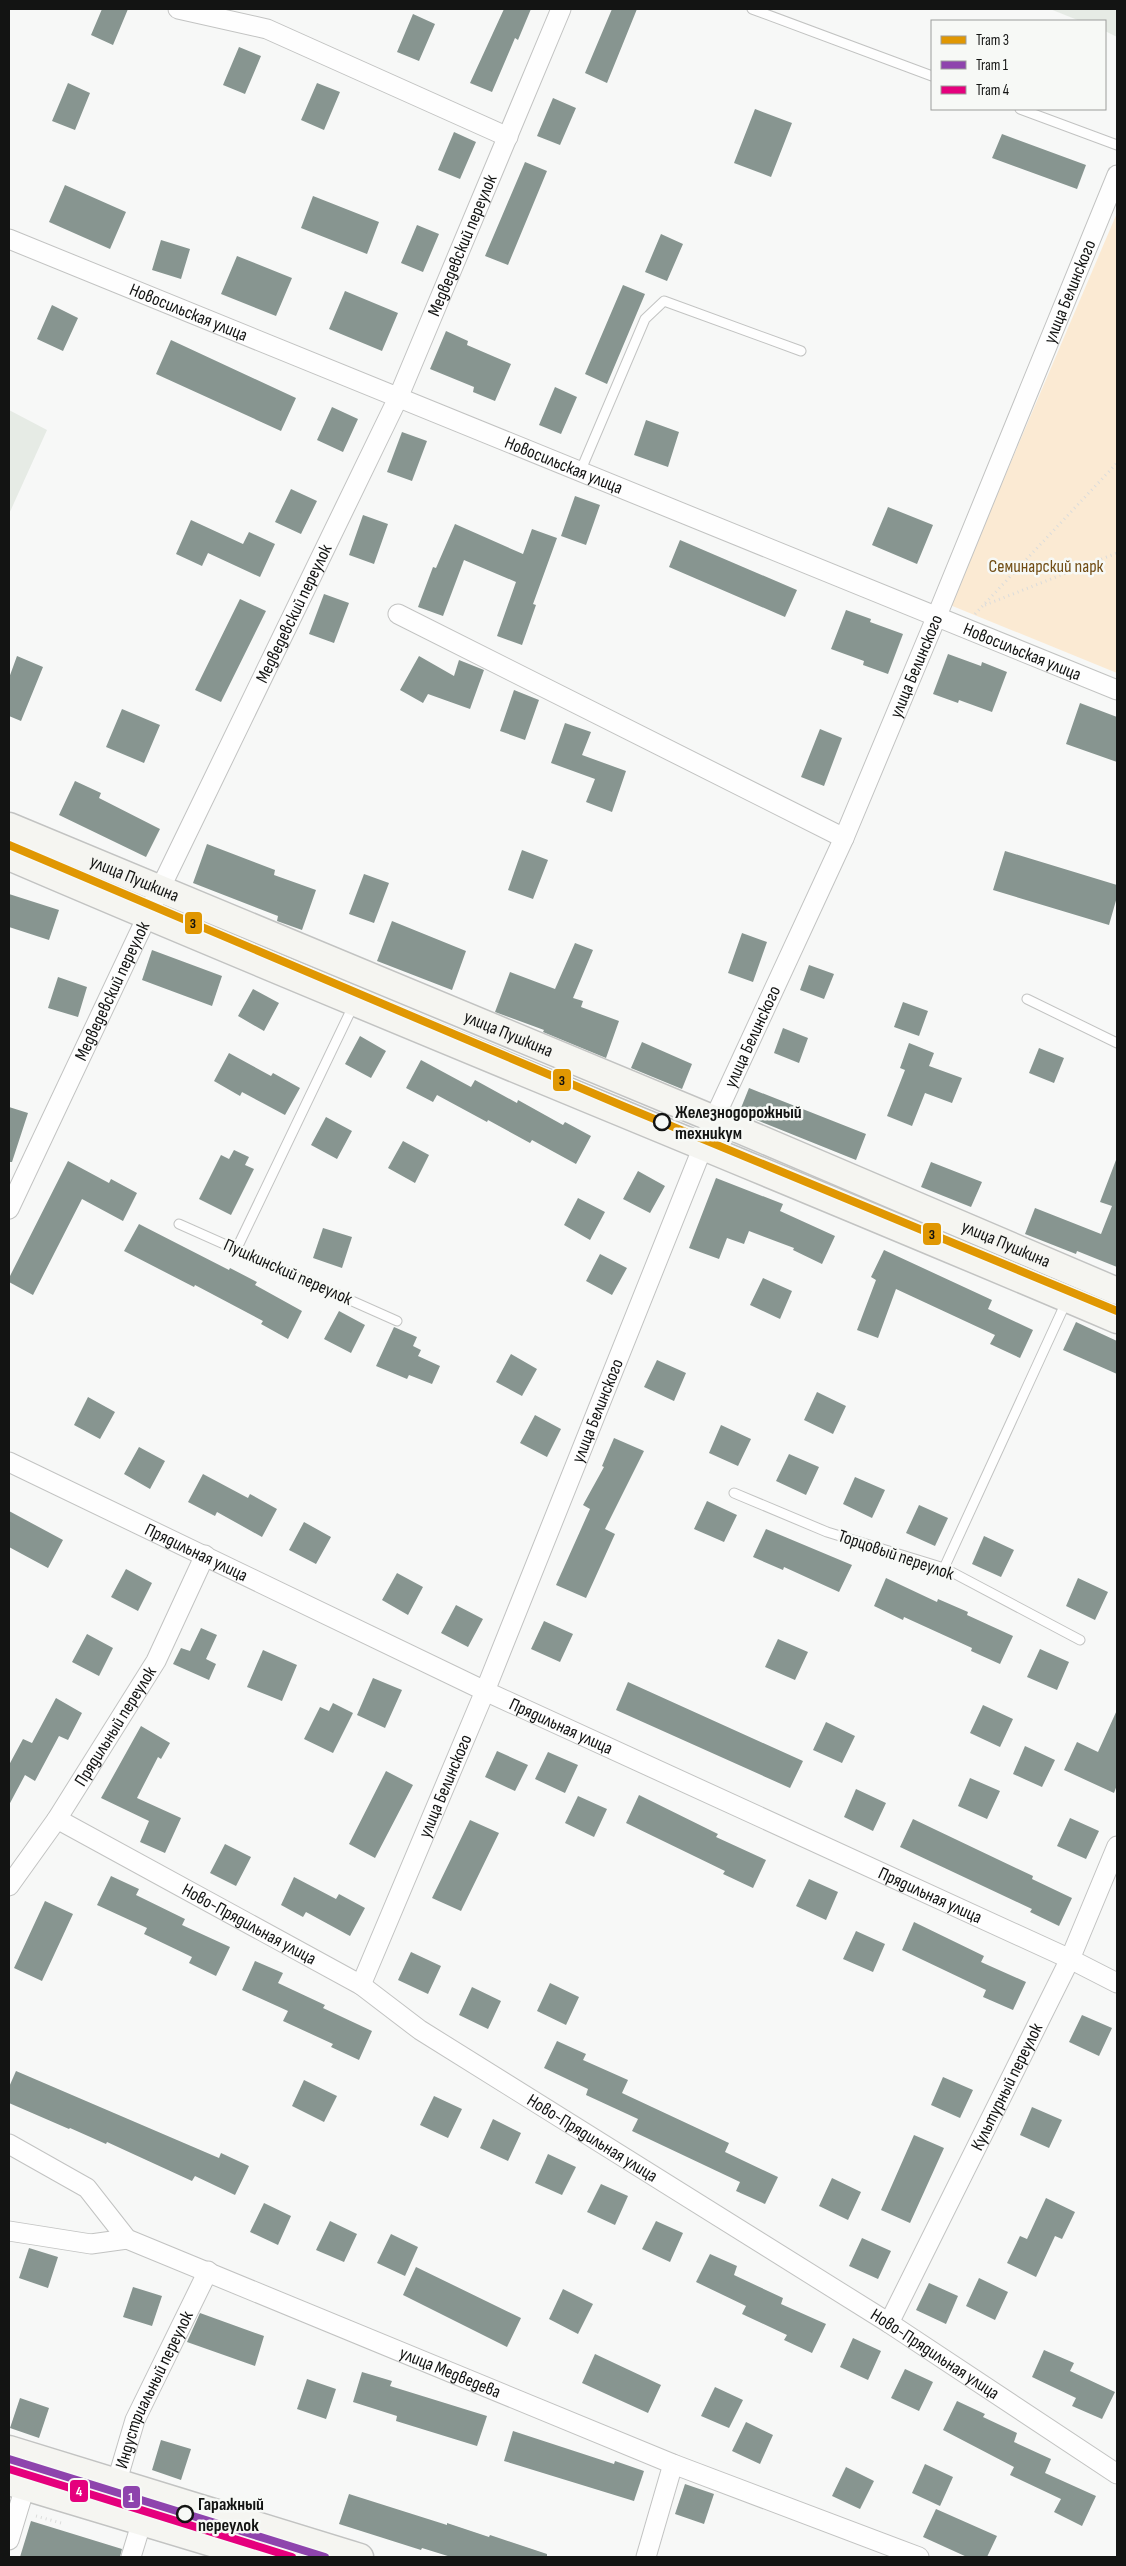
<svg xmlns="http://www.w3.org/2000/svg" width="1126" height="2566" font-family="'Sofia Sans Condensed',sans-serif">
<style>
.built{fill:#e6ebe5}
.green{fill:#fbead3}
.building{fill:#879590}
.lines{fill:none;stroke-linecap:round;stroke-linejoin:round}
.lane-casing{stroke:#c2c3c2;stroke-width:11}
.street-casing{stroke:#c2c3c2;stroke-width:21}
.secondary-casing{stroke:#c2c3c2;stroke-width:29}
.path{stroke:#dbdcdb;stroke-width:3;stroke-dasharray:1 4;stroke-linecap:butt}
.lane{stroke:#fefefe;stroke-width:9}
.street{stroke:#fefefe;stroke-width:19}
.secondary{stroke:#f5f5f1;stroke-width:26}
.tram-1-casing{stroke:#f7f9f6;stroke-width:11}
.tram-2-casing{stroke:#f7f9f6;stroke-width:11}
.tram-3-casing{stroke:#f7f9f6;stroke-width:11}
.tram-1{stroke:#e09702;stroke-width:8}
.tram-2{stroke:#8e44ad;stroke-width:8}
.tram-3{stroke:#e5007d;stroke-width:8}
.stop-dot{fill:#f7f9f6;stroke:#131413;stroke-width:2.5}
.labels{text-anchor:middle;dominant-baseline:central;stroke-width:5;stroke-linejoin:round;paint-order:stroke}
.street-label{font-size:18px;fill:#131413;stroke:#f7f9f6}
.park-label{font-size:18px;fill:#714d15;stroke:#f7f9f6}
.stop-label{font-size:18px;font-weight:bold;fill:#131413;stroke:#f7f9f6;text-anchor:start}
.line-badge{stroke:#f7f9f6;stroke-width:2}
.badge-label{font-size:14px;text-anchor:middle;font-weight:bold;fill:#fff}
.pale-badge-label{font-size:14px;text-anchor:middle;font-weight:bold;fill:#111}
</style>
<rect width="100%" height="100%" fill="#f7f8f7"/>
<path class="built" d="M1050,9h67v28l-12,-6v-10h-25z
M9,410l38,20 -38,84z"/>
<path class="green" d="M1117,213v460l-167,-68z"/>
<path class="building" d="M102,9h26l-15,36 -22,-10z
M504,9h27l-13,31 -3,-2 -23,54 -22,-9z
M612,9h25l-30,74 -22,-10z
M413,14l22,10 -16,37 -22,-9z
M239,47l22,9 -16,38 -22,-9z
M68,83l22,10 -15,37 -23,-9z
M317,83l23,9 -16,38 -23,-10z
M553,98l23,10 -16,37 -23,-9z
M755,109l37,14 -21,54 -37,-14z
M454,132l22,10 -16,37 -22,-9z
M1002,134l84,31 -9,24 -85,-31z
M525,162l22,9 -39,94 -23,-9z
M65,185l61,27 -16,37 -61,-27z
M313,196l66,26 -12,32 -66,-26z
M417,225l22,9 -16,38 -22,-9z
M661,234l22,10 -16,37 -22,-9z
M161,240l29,9 -9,30 -29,-9z
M237,256l55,22 -16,38 -55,-22z
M623,285l22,9 -38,90 -22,-10z
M345,291l53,22 -16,38 -53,-22z
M52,305l26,13 -15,33 -26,-12z
M446,331l22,10 -1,4 44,19 -16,37 -22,-9 1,-5 -44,-18z
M171,340l125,58 -15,33 -125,-57z
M555,387l22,10 -16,37 -22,-9z
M332,407l26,12 -15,33 -26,-12z
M646,420l33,12 -11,35 -34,-12z
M402,432l25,9 -15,40 -25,-9z
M291,489l26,12 -16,33 -26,-12z
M575,496l25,9 -14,40 -25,-9z
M888,507l45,18 -16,39 -45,-19z
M363,515l25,9 -14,40 -25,-9z
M191,520l52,24 6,-12 26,12 -15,33 -52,-24 -6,13 -26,-12z
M455,524l68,30 9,-25 25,9 -24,66 3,1 -14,40 -25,-9 19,-54 -52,-22 -21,56 -25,-9 15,-40 3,1z
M680,540l117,50 -12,27 -116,-50z
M324,594l25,9 -15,40 -25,-9z
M240,599l26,12 -45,91 -26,-12z
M846,610l25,9 -1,3 33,12 -15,40 -25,-9 1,-4 -33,-12z
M948,654l33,12 1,-4 25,10 -15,40 -33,-12 -1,3 -25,-9z
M17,656l26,11 -22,54 -12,-5v-38z
M419,656l35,20 5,-16 25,10 -14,39 -42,-15 -5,9 -23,-13z
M514,690l25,10 -14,40 -25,-9z
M1080,703l37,14v45l-51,-18z
M122,709l38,16 -16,38 -38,-16z
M565,723l26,9 -9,23 44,16 -14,41 -26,-10 9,-23 -44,-16z
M820,729l22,9 -18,48 -23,-9z
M75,781l26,12 -2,5 61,31 -14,28 -87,-42z
M207,844l68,26 -1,5 42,15 -14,40 -25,-9 1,-5 -85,-33z
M522,850l26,10 -15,39 -25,-9z
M1005,851l112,34v12l-8,28 -116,-35z
M364,874l25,9 -15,40 -25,-9z
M9,894l50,16 -10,30 -40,-13z
M392,921l74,30 -14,39 -75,-29z
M742,933l25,9 -14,40 -25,-9z
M575,943l18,7 -20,48 10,3 -2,6 38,14 -13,37 -63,-26 1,-2 -49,-18 15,-40 45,17z
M152,950l70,26 -10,30 -70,-26z
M809,965l25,9 -10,25 -24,-9z
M58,977l29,10 -9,30 -30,-9z
M253,989l26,14 -15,28 -26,-15z
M903,1002l25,9 -9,25 -25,-9z
M783,1028l25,10 -9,25 -25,-10z
M360,1036l26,15 -15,27 -26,-14z
M642,1042l50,22 -10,25 -51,-21z
M909,1043l25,10 -5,13 33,12 -10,25 -27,-10 -13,33 -25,-10 18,-46 -5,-2z
M1039,1048l25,10 -10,25 -25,-10z
M229,1053l42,23 2,-3 27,15 -15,27 -43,-23 -2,4 -26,-15z
M421,1060l50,27 4,-7 42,23 1,-3 45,25 2,-3 26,14 -15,28 -44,-24 -2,3 -42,-23 -1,2 -50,-27 -4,7 -27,-14z
M749,1088l117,46 -10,26 -117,-47z
M9,1107l19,6 -16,49h-3z
M326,1117l26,14 -15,28 -26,-14z
M403,1141l26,14 -14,28 -27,-15z
M234,1150l15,7 -4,8 9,4 -23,46 -32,-16 22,-44 8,4z
M1116,1160l1,107 -40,-16 -1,3 -51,-20 10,-26 66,26 11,-28 -12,-4z
M68,1161l41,22 2,-4 26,14 -14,28 -41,-22 -49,96 -24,-13v-4z
M931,1162l51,20 -11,25 -50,-20z
M638,1171l27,15 -15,27 -27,-14z
M716,1178l67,26 -3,7 55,25 -13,28 -29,-14 1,-2 -45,-17 -5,13 -17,-6 -8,21 -30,-11z
M578,1198l27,14 -15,28 -26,-15z
M139,1224l90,46 1,-2 27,14 -2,3 47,26 -14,28 -27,-15 2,-3 -68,-36 -1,2 -70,-36z
M323,1228l29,9 -10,31 -29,-10z
M884,1250l108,50 -4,9 45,21 -13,28 -30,-14 5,-9 -99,-46 -18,49 -21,-8 19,-50 -5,-3z
M600,1254l27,14 -15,27 -26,-14z
M763,1278l29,13 -12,28 -30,-14z
M339,1311l26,14 -14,28 -27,-14z
M1076,1322l41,19v33l-54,-24z
M394,1327l23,10 -4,9 8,4 -3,6 22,10 -8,18 -23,-9 -2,4 -31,-13z
M511,1354l26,15 -15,27 -26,-14z
M657,1360l29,13 -12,28 -30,-14z
M817,1392l29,14 -13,28 -29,-14z
M88,1397l27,15 -15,27 -26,-14z
M535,1415l26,14 -14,28 -27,-14z
M721,1425l30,14 -13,27 -29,-13z
M614,1438l30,13 -39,78 10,5 -29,64 -30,-13 34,-76 -7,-4 21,-38 -2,-1z
M139,1447l26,14 -15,28 -26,-15z
M789,1454l30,13 -13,28 -30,-14z
M203,1474l45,24 2,-4 27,15 -15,28 -45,-25 -2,4 -27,-14z
M855,1477l30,13 -13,28 -29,-14z
M707,1501l30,14 -13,27 -30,-13z
M919,1505l29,13 -13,28 -29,-13z
M9,1511l54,29 -15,28 -39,-21z
M304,1522l27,15 -15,27 -27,-14z
M766,1529l86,36 -13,27 -55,-25 -1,3 -30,-13z
M984,1536l30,14 -13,27 -29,-13z
M126,1569l26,14 -14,28 -27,-14z
M397,1573l26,14 -15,28 -26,-15z
M886,1578l51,24 1,-3 30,13 -1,3 46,21 -13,28 -29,-13 1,-3 -68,-31 -1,3 -29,-14z
M1078,1578l30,14 -13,28 -29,-14z
M456,1605l27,14 -15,28 -27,-14z
M544,1621l29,13 -13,28 -29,-13z
M201,1628l16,7 -11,24 10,5 -7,16 -36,-16 8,-16 9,3z
M87,1634l26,14 -14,28 -27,-14z
M778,1639l30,13 -13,28 -30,-13z
M1040,1649l29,13 -12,28 -30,-13z
M263,1650l34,15 -15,36 -35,-14z
M373,1678l29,12 -17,38 -28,-13z
M628,1682l175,79 -13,27 -174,-78z
M56,1698l26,15 -14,27 -9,-4 -24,45 -10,-6 -16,30v-40l14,-26 9,4z
M333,1703l20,10 -20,40 -29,-14 16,-32 9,4z
M983,1705l30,14 -13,28 -30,-14z
M1117,1710v75l-3,8 -50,-23 13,-28 21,10z
M826,1722l29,14 -13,27 -29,-13z
M141,1726l29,17 -9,16 -3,-2 -21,41 44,20 -16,35 -25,-11 9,-21 -48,-23z
M1025,1746l30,14 -13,27 -29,-13z
M497,1751l31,14 -13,26 -30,-14z
M548,1752l30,13 -13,28 -30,-14z
M386,1771l27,14 -38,73 -26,-14z
M970,1778l30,13 -13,28 -29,-13z
M856,1789l30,14 -13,28 -29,-14z
M639,1795l79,39 -2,3 50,23 -13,28 -30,-14 2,-3 -99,-48z
M578,1796l29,13 -13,28 -29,-14z
M1070,1818l29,13 -13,28 -29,-13z
M913,1819l120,57 -1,3 40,19 -13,28 -29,-14 2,-3 -132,-62z
M470,1820l29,13 -38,78 -29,-13z
M225,1844l26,13 -15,29 -26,-13z
M111,1876l28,13 -3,6 49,24 -3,6 48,22 -14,29 -27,-13 3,-6 -48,-23 3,-6 -50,-23z
M294,1877l42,22 3,-5 26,14 -15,28 -44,-24 -3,5 -22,-12z
M809,1879l29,13 -12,28 -30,-14z
M45,1901l28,13 -31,67 -28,-13z
M914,1922l70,34 -3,6 45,20 -13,28 -30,-13 3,-7 -84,-40z
M856,1931l29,13 -12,28 -30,-13z
M411,1952l30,14 -13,28 -30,-14z
M255,1961l28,12 -5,10 47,22 -2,3 49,23 -13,29 -28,-13 2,-3 -50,-23 5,-10 -46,-21z
M550,1983l29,14 -13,28 -29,-14z
M472,1987l29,14 -13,28 -29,-14z
M1082,2015l30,13 -13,28 -30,-14z
M557,2041l29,13 -3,6 45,20 -6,13 107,50 -4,9 53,25 -13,27 -29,-13 4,-9 -108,-51 6,-12 -52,-24 2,-6 -44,-21z
M16,2071l203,87 2,-5 28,13 -14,29 -40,-19 -3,5 -85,-39 -1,2 -36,-16 -1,1 -60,-26v-16z
M943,2077l30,13 -13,28 -29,-13z
M304,2080l33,16 -13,26 -32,-16z
M434,2096l28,13 -14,29 -28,-13z
M1032,2107l30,13 -13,28 -29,-13z
M493,2119l28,14 -13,28 -28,-13z
M914,2135l30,13 -34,75 -29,-13z
M548,2154l28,13 -14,28 -27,-12z
M832,2178l29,14 -13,28 -29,-14z
M601,2184l27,12 -13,29 -28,-13z
M1046,2198l29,14 -13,27 -7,-3 -19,41 -29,-14 13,-27 7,3z
M264,2203l27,13 -13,29 -28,-13z
M330,2221l27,13 -13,28 -28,-12z
M656,2221l27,12 -13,29 -28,-13z
M391,2234l27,13 -13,29 -28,-13z
M862,2238l29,13 -13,28 -29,-13z
M29,2248l29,9 -10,31 -29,-10z
M710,2254l27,12 -3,9 49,23 -2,6 45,20 -14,29 -28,-13 3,-5 -45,-21 4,-8 -50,-24z
M416,2267l105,51 -14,29 -104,-52z
M979,2278l29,14 -13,28 -29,-14z
M929,2283l29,13 -12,28 -30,-14z
M133,2287l29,9 -10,30 -29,-9z
M563,2289l30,15 -15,30 -29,-15z
M200,2313l64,23 -9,30 -68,-24z
M853,2338l28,13 -13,29 -28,-13z
M1044,2350l30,13 -4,8 45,21 -13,27 -30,-13 4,-8 -44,-21z
M595,2354l66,31 -13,28 -66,-30z
M905,2369l28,13 -14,29 -28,-13z
M362,2372l30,9 -2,5 97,30 -10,30 -81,-25 1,-5 -44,-14z
M307,2379l29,10 -10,30 -29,-10z
M715,2387l28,13 -14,28 -28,-12z
M20,2398l29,10 -10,30 -29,-10z
M957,2401l28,13 -2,3 34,16 -3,9 37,17 -6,14 51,23 -14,30 -28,-14 7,-13 -51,-24 4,-8 -71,-37z
M746,2422l27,13 -13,29 -28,-13z
M513,2431l101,33 1,-3 29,10 -10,30 -130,-40z
M161,2440l30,9 -10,31 -29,-10z
M925,2464l28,13 -13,29 -28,-13z
M846,2467l28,14 -14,28 -28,-13z
M685,2484l29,10 -10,30 -29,-10z
M349,2494l98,31v-2l42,14 1,-2 57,19v3h-96l-29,-9 -1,2 -82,-26z
M936,2509l61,27 -10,21h-20l-44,-20z
M31,2521l91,28 -2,8h-100z"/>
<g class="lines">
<g class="lane-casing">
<path id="lane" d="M752,9l180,67
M1020,109l97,36
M580,472l65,-153 19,-18 137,50
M1027,999l90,44
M179,1224l218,97
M236,1250l118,-246
M734,1493l93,39 117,36 136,72
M944,1568l123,-268"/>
</g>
<g class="street-casing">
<g id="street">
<path d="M178,9l89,20 241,108"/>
<path id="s1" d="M9,239l1108,451"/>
<path d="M398,614l446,224"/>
<path id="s2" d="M9,1209l151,-320 238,-491 163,-389"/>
<path id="s3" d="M9,1462l476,229 585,268 47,24"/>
<path id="s4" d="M57,1819l304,166 59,45 469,293 228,151"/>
<path id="s5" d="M9,1886l48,-67 99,-158 49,-106"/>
<path id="s6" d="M361,1985l124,-294 229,-572 130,-281 92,-220 181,-443"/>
<path id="s7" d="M9,2144l78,44 40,51 546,225 246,93"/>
<path d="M9,2231l82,13 36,-5"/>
<path id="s8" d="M889,2323l181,-364 47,-113"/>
<path id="s9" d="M108,2511l27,-91 73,-149"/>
<path d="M9,2540l16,-53"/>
<path d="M131,2557l11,-36"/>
<path d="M646,2557l27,-93"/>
</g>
</g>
<g class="secondary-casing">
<g id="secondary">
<path id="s10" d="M9,826l705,293 403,172"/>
<path d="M9,857c368,158 740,306 1108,463"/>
<path d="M9,2449l351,108"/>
<path d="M9,2482l249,75"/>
</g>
</g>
<path class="path" d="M985,605l132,-52
M975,614l142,-151
M36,2516l25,7"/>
<use href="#lane" class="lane"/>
<use href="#street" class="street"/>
<use href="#secondary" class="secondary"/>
<g class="tram-1-casing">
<path id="tram-1" d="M9,845l614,261 494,205"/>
</g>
<g class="tram-2-casing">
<path id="tram-2" d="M9,2459l316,98"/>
</g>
<g class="tram-3-casing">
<path id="tram-3" d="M9,2469l283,88"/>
</g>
<use href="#tram-1" class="tram-1"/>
<use href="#tram-2" class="tram-2"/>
<use href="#tram-3" class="tram-3"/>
</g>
<g class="stop-dot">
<circle cx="662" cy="1122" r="8"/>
<circle cx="185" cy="2514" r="8"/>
</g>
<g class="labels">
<g class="street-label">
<text stroke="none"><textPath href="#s2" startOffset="1065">Медведевский переулок</textPath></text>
<text stroke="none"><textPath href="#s6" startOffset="1836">улица Белинского</textPath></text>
<text stroke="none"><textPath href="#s1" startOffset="194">Новосильская улица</textPath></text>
<text stroke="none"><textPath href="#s1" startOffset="599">Новосильская улица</textPath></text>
<text stroke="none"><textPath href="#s2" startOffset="660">Медведевский переулок</textPath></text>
<text stroke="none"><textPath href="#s1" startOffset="1094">Новосильская улица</textPath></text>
<text stroke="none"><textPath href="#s6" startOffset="1431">улица Белинского</textPath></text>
<text stroke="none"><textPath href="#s10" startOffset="136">улица Пушкина</textPath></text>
<text stroke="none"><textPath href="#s2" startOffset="241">Медведевский переулок</textPath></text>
<text stroke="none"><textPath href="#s10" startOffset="541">улица Пушкина</textPath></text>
<text stroke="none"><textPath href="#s6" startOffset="1026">улица Белинского</textPath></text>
<text stroke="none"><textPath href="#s10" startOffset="1081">улица Пушкина</textPath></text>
<text transform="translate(288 1272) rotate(24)">Пушкинский переулок</text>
<text stroke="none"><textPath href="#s6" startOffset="621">улица Белинского</textPath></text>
<text stroke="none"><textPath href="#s3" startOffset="208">Прядильная улица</textPath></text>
<text transform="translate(896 1555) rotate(19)">Торцовый переулок</text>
<text stroke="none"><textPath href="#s5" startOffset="192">Прядильный переулок</textPath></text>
<text stroke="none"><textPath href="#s3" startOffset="612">Прядильная улица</textPath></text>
<text stroke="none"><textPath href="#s6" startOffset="216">улица Белинского</textPath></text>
<text stroke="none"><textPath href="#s3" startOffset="1018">Прядильная улица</textPath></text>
<text stroke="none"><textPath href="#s4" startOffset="219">Ново-Прядильная улица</textPath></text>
<text stroke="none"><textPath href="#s8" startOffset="264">Культурный переулок</textPath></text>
<text stroke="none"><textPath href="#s4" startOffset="624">Ново-Прядильная улица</textPath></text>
<text stroke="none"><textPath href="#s4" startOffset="1029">Ново-Прядильная улица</textPath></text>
<text stroke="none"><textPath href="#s7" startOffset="504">улица Медведева</textPath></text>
<text stroke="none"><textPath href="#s9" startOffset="130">Индустриальный переулок</textPath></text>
</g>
<g class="park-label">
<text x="1046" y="566">Семинарский парк</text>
</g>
<g class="stop-label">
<text x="675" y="1112">Железнодорожный<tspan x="675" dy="21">техникум</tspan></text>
<text x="198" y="2504">Гаражный<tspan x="198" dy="21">переулок</tspan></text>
</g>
</g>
<g class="line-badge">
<rect x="184" y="911" width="19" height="24" rx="5" fill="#e09702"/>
<rect x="552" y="1068" width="20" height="24" rx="5" fill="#e09702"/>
<rect x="922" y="1222" width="20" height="24" rx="5" fill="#e09702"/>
<rect x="69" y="2479" width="20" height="24" rx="5" fill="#e5007d"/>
<rect x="122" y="2485" width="19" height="24" rx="5" fill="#8e44ad"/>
</g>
<g class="badge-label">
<text x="79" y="2496">4</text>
<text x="131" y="2502">1</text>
</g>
<g class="pale-badge-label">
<text x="193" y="928">3</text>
<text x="562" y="1085">3</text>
<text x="932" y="1239">3</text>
</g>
<rect width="1126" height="2566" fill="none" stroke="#131413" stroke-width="20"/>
<rect x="931" y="20" width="175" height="90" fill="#f7f9f6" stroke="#9c9d9b"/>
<rect x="941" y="36" width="25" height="8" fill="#e09702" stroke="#9c9d9b"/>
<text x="976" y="45" font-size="15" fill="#131413">Tram 3</text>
<rect x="941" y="61" width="25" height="8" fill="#8e44ad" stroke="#9c9d9b"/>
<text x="976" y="70" font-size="15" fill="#131413">Tram 1</text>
<rect x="941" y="86" width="25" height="8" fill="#e5007d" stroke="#9c9d9b"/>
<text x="976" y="95" font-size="15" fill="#131413">Tram 4</text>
</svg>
